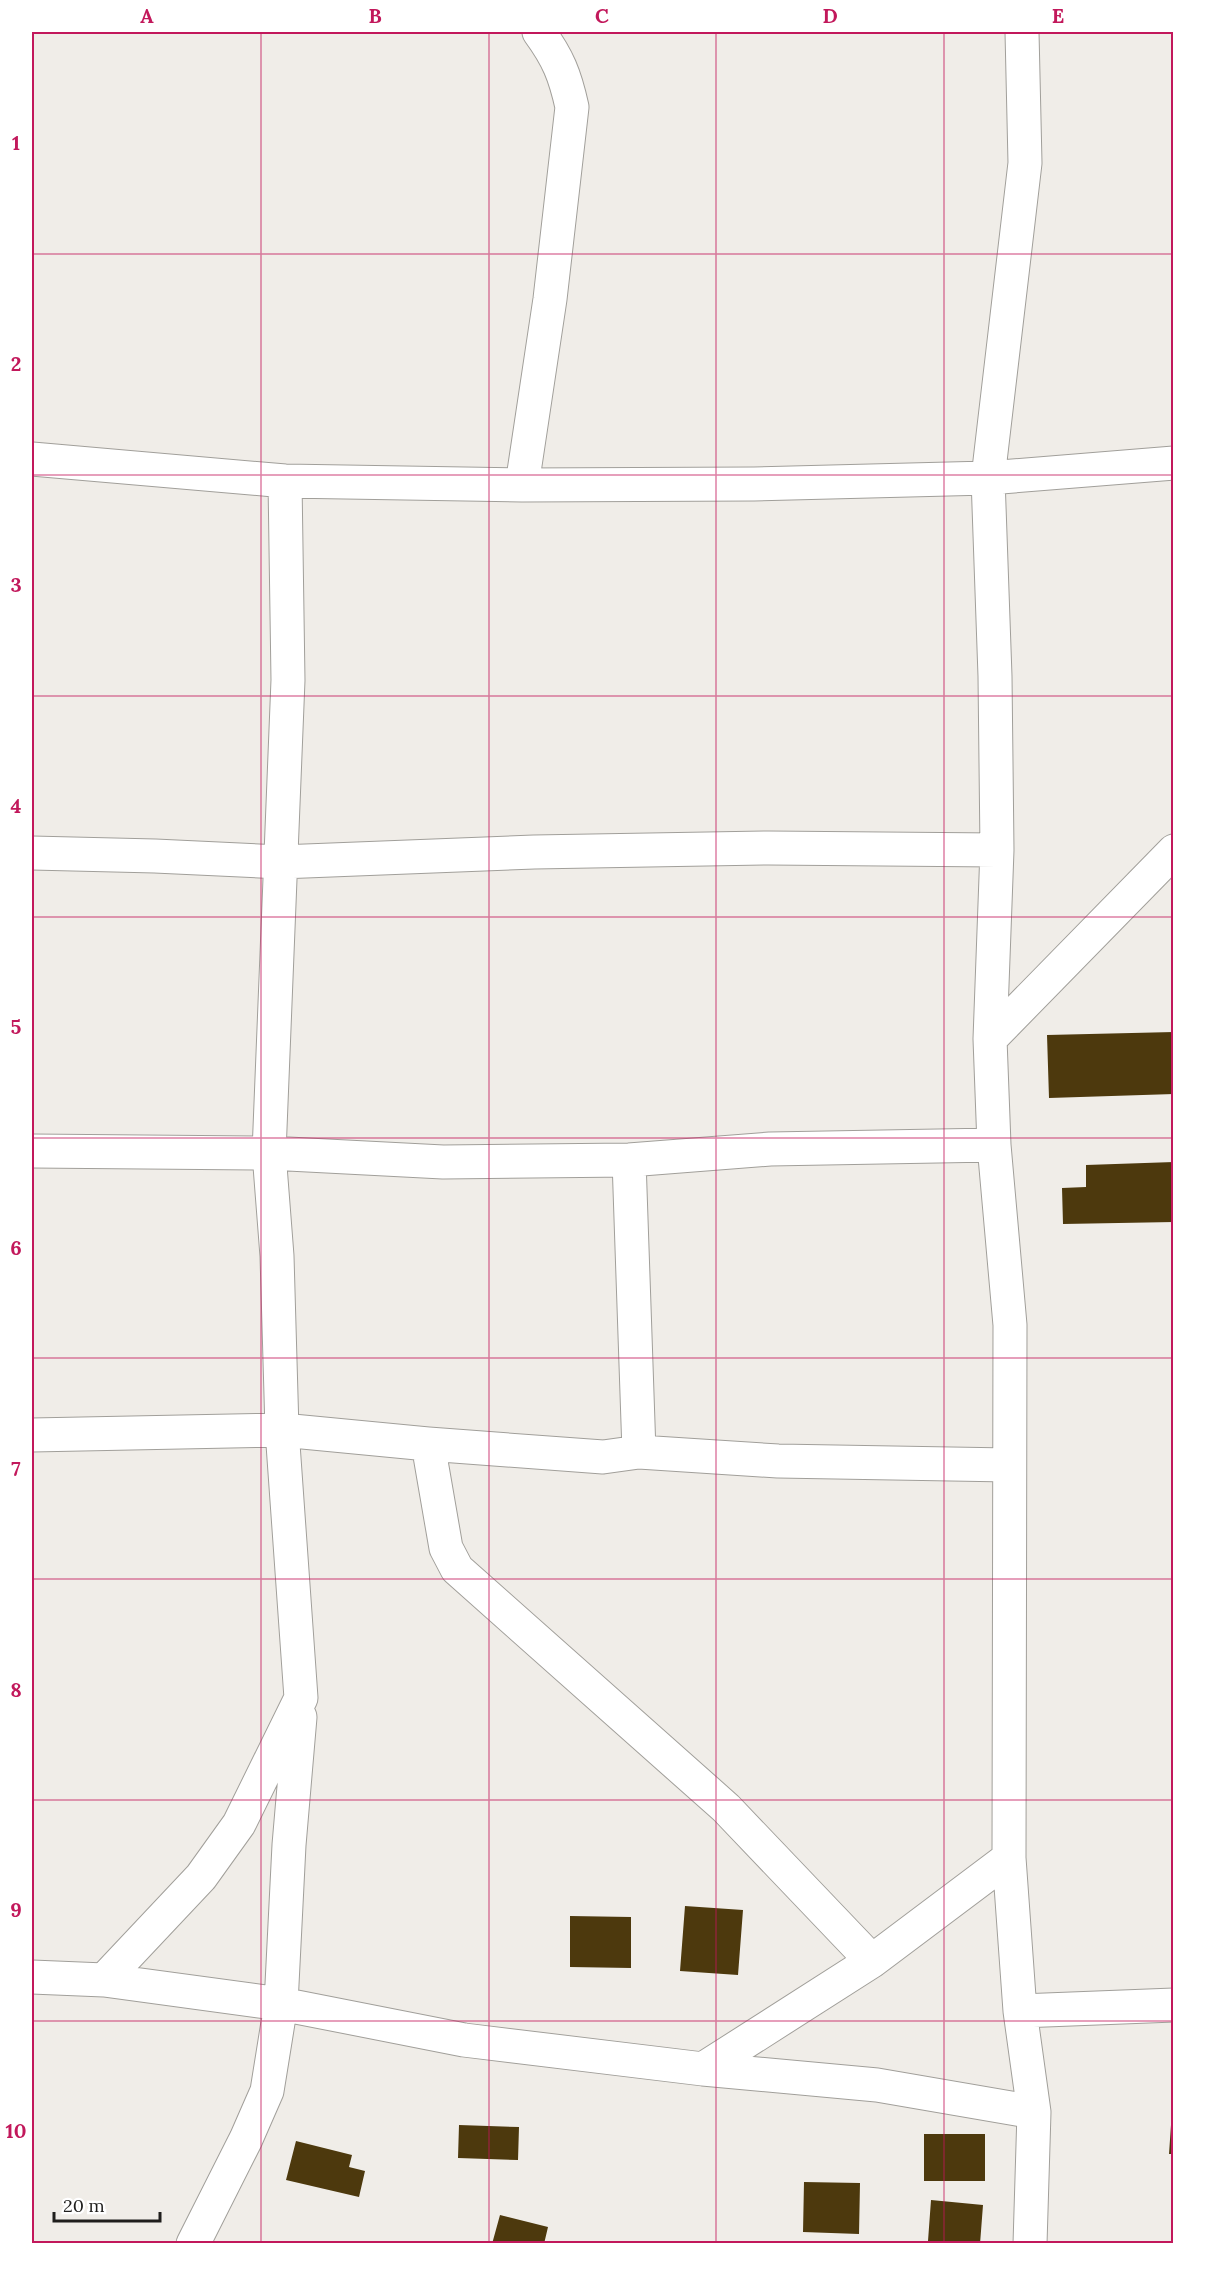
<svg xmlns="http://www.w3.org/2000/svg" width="1205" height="2275" font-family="Lora,serif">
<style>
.building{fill:#4d390d}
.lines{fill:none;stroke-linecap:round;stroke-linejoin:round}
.street-casing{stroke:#a19f9a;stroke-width:35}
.street{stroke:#fff;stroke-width:33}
.grid{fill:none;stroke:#c2185b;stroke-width:1.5;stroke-opacity:0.55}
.neatline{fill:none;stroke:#c2185b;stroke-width:2}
.grid-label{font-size:20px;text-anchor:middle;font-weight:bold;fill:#c2185b}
</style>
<rect width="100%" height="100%" fill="#f0ede8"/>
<path class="building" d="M1174,1032v62l-125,4 -2,-63z
M1174,1162v60l-111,2 -1,-36 24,-1v-22z
M685,1906l58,4 -5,65 -58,-4z
M570,1916l61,1v51l-61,-1z
M459,2125l60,2 -1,33 -60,-2z
M1171,2125h3v29h-5z
M924,2134h61v47h-61z
M296,2141l56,14 -3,12 16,4 -6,26 -73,-17z
M804,2182l56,1 -1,51 -56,-2z
M931,2200l52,5 -3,39 -52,-3z
M500,2215l48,12 -4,17h-52z"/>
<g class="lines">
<g class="street-casing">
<path id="street" d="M1022,32l3,131 -37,315 7,198 2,174 -7,189 4,106 16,180 -1,533 11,153 14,101 -4,132
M32,459l253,22 237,4 232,-1 234,-6 186,-15
M522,485l28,-186 22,-192c-7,-32 -14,-49 -33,-75
M32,853l123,3 125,6 254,-10 235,-4 228,2
M990,1039l184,-188
M32,1151l237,2 174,9 186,-2 141,-11 224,-4
M629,1160l10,292
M32,1435l250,-5 146,14 175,13 36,-5 139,9 231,4
M428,1444l18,104 11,21 269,239 146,153
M32,1977l72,3 97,-103 38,-53 62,-126 -19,-268 -5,-174 -8,-103 19,-473 -3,-199
M104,1980l177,24 183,36 239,29 174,16 157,27
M1020,2011l154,-6
M703,2069l169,-108 137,-103
M193,2244l53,-105 21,-48 14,-87 8,-159 11,-128"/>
</g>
<use href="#street" class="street"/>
</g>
<path class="grid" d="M261,32v2212M489,32v2212M716,32v2212M944,32v2212M32,254h1142M32,475h1142M32,696h1142M32,917h1142M32,1138h1142M32,1358h1142M32,1579h1142M32,1800h1142M32,2021h1142"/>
<rect width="1205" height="2275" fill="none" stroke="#ffffff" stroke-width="66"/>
<path d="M54 2212v9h106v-9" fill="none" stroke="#1f1e1c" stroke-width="3"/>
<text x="63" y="2212" font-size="18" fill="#1f1e1c" stroke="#ffffff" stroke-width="4.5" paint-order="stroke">20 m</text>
<rect x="33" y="33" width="1139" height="2209" class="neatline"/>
<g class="grid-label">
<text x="147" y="23">A</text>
<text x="375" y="23">B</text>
<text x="602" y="23">C</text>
<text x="830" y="23">D</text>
<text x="1058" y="23">E</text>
<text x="16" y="150">1</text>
<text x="16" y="371">2</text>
<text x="16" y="592">3</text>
<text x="16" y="813">4</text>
<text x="16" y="1034">5</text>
<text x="16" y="1255">6</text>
<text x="16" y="1476">7</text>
<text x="16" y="1697">8</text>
<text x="16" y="1917">9</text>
<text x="16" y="2138">10</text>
</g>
</svg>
